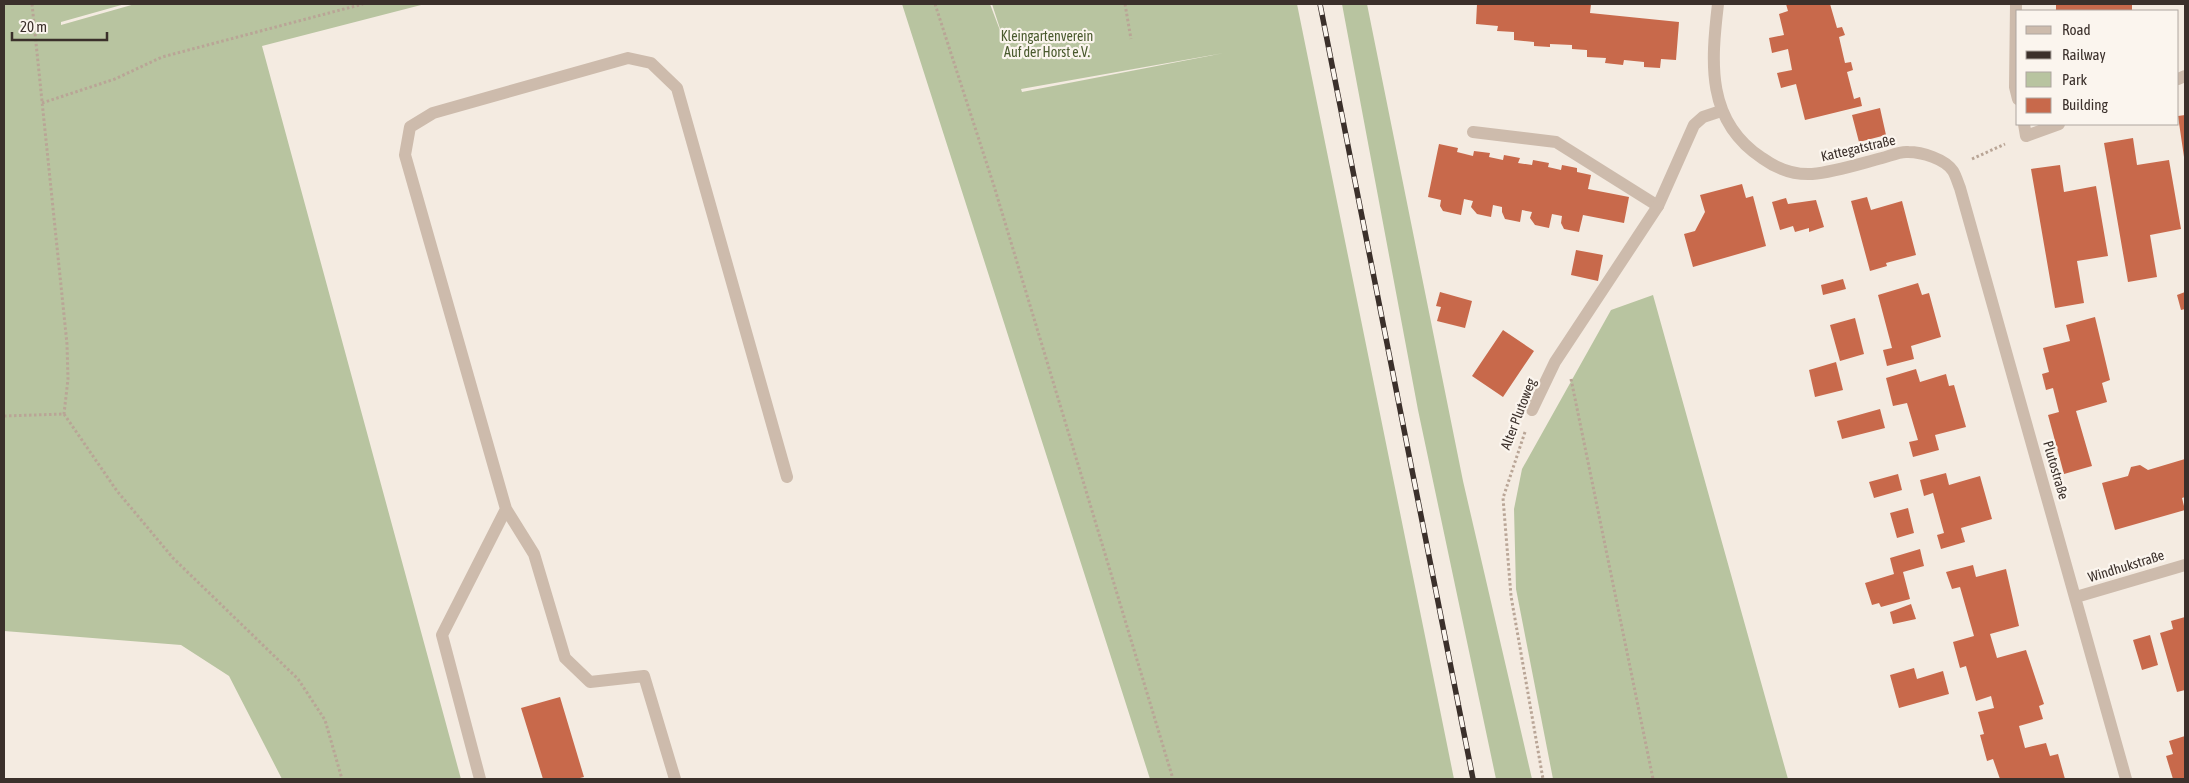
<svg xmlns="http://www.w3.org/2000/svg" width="2189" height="783" font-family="'Asap Condensed',sans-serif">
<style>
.green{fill:#b8c4a0;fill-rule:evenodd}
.building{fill:#c8694b}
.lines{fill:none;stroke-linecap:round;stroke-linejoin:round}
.path{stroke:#b9a596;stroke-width:3;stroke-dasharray:2.5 2.5;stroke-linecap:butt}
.service{stroke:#cdbbac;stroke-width:12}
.minor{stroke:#cdbbac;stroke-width:12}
.rail-casing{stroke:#3b302b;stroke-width:5.5}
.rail{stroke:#fbf5ee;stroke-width:4;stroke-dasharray:11;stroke-linecap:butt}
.labels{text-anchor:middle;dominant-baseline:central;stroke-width:4.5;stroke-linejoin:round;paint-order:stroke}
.park-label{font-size:14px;fill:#4a5a2e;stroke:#fbf5ee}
.street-label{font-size:14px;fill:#3b302b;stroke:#fbf5ee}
</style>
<rect width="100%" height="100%" fill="#f4ebe1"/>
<path class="green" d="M4,4h121l-64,18v3l74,-21h290l-163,42 199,733h-179l-53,-103 -48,-31 -177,-14z
M902,4h88l14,37 -12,-37h305l157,775h-304zM1224,53l-202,39 -1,-3z
M1342,4h25l96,477 69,298h-36l-78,-369z
M1653,295l135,484h-235l-37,-190 -2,-80 8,-40 89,-159z"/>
<path class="building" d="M1477,4h114l-1,9 89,9 -3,38 -15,-1 -1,9 -16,-1v-5l-20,-2 -1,5 -18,-2 1,-5 -19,-1v-7l-15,-1v-4l-22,-1v3l-16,-1v-4l-20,-2v-8l-17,-1 1,-5 -22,-2z
M1786,4h44l7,24 5,-1 3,8 -6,2 6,26 6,-1 2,8 -6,2 7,27 6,-2 2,9 -57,14 -9,-36 -15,4 -4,-15 15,-3 -4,-21 -16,4 -3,-15 15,-3 -5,-21 9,-3z
M2056,4h76v7h-76z
M1880,108l6,27 -27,7 -7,-27z
M2185,115v42h-1l-6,-41z
M2133,138l4,27 32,-5 12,69 -31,6 7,42 -29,5 -24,-139z
M1439,144l19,4 -1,4 16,4 1,-5 16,2 -1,4 14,3 1,-5 16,3 -2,5 14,2 1,-5 16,3 -1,4 13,3 1,-5 15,3v4l14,3 -3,14 41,8 -5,26 -41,-8 -4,17 -15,-3 -3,-6 1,-7 -10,-2 -3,14 -14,-3 -5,-7 2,-6 -10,-2 -2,12 -15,-3 -3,-7v-5l-9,-2 -2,12 -14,-3 -6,-7 2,-6 -9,-2 -3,16 -18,-4 -3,-5 1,-6 -13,-3z
M2060,165l4,27 32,-6 12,70 -31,5 7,42 -29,5 -24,-139z
M1742,184l4,14 7,-2 13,50 -73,21 -9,-33 11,-3 10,-19 -5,-17z
M1867,197l4,13 31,-9 14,54 -30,8 1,3 -17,5 -19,-70z
M1786,198l2,6 28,-4 8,27 -15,5v-4l-14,4 -2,-6 -13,4 -8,-28z
M1576,250l27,5 -5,26 -27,-6z
M1843,279l3,10 -23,6 -2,-10z
M1918,283l4,12 7,-2 12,44 -30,9 3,13 -27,7 -4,-16 9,-2 -14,-53z
M1440,292l32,9 -7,27 -28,-7 4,-14 -5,-1z
M2185,292v17l-4,1 -4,-15z
M2095,317l15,63 -8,3 5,19 -31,9 16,55 -28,8 -16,-59 11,-3 -6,-24 -7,2 -4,-16 7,-2 -6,-24 27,-7 -4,-16z
M1855,318l9,36 -24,7 -10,-36z
M1503,330l31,21 -31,46 -31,-21z
M1836,362l7,28 -28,7 -6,-27z
M1916,369l4,13 26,-8 3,12 5,-1 12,42 -31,8 4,15 -26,7 -4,-15 9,-2 -11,-37 -14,3 -7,-28z
M1880,409l5,19 -43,11 -5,-18z
M2185,459v38l-3,1 3,12 -70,20 -13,-47 26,-7 3,-9 9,-2 8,5z
M1946,473l3,12 31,-9 12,43 -31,9 4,14 -24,7 -4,-14 7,-2 -11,-40 -9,3 -4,-16z
M1898,474l4,16 -28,8 -5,-16z
M1908,508l6,25 -17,5 -7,-25z
M1920,549l4,17 -21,6 7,27 -29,8 -2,-4 -7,2 -7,-22 29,-9 -4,-16z
M1973,565l3,12 30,-8 13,57 -29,8 7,24 29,-8 18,54 -5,2 4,13 -24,7 6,22 21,-5 4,13 8,-2 7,25h-65l-7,-20 -6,2 -7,-26 4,-1 -6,-22 16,-4 -3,-12 -15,5 -10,-35 -6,2 -7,-26 21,-6 -14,-49 -8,2 -6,-17z
M1911,604l5,15 -23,5 -3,-12z
M2185,617v73l-8,2 -17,-59 13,-4 -2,-8z
M2150,635l8,30 -16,5 -9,-30z
M1914,668l3,11 26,-8 6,23 -50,14 -9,-33z
M560,697l24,80 -8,2h-33l-22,-71z
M2185,736v43h-12l-7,-23 7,-2 -4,-13z"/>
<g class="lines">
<path class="path" d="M32,4l35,340 1,35 -4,35
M935,4l59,182 179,593
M1125,4l6,35
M42,103l73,-24 47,-22 201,-53
M1972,159l33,-15
M1571,379l82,400
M4,416l60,-2 53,77 56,67 125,121 27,41 17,59
M1525,432l-22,66 8,98 32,183"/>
<path class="service" d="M1473,132l83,10 102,64
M480,779l-38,-144 64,-126
M675,779l-31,-103 -54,6 -25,-24 -31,-104 -28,-45 -101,-354 5,-28 23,-14 195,-55 23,5 26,25 110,389"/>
<path class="minor" d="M1718,4c-7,59 -12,117 44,154 14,10 31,17 50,16 23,-2 47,-10 70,-16 8,-2 18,-7 26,-6 14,0 37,7 45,19 3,5 5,12 7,17l166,591
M2016,4l-1,83 3,12
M2178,79l7,-3
M2024,124l2,12 33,-12
M1532,410l23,-48 103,-156 36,-81 9,-8 18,-6
M2076,597l109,-32"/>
<g class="rail-casing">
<path id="rail" d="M1320,4l153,775"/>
</g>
<use href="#rail" class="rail"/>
</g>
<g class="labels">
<g class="park-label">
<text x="1047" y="36">Kleingartenverein<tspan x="1047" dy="16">Auf der Horst e.V.</tspan></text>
</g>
<g class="street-label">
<text transform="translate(1858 148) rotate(-13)">Kattegatstraße</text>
<text transform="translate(1518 414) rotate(-69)">Alter Plutoweg</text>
<text transform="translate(2056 470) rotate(74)">Plutostraße</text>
<text transform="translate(2126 566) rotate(-17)">Windhukstraße</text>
</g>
</g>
<rect width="2189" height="783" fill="none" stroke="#3b302b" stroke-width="10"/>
<rect x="2016" y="10" width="162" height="115" fill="#fbf5ee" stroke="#aea6a0"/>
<rect x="2026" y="26" width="25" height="8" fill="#cdbbac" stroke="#aea6a0"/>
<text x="2062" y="35" font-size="15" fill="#3b302b">Road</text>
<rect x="2026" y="51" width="25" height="8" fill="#3b302b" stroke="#aea6a0"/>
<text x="2062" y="60" font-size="15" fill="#3b302b">Railway</text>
<rect x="2026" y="72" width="25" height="15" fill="#b8c4a0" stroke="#aea6a0"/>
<text x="2062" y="85" font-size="15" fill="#3b302b">Park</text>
<rect x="2026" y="98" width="25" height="15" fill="#c8694b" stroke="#aea6a0"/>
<text x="2062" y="110" font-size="15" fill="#3b302b">Building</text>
<path d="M12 32v8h95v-8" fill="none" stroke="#3b302b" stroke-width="2.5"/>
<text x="20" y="32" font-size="15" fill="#3b302b" stroke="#fbf5ee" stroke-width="4" paint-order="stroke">20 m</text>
</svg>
